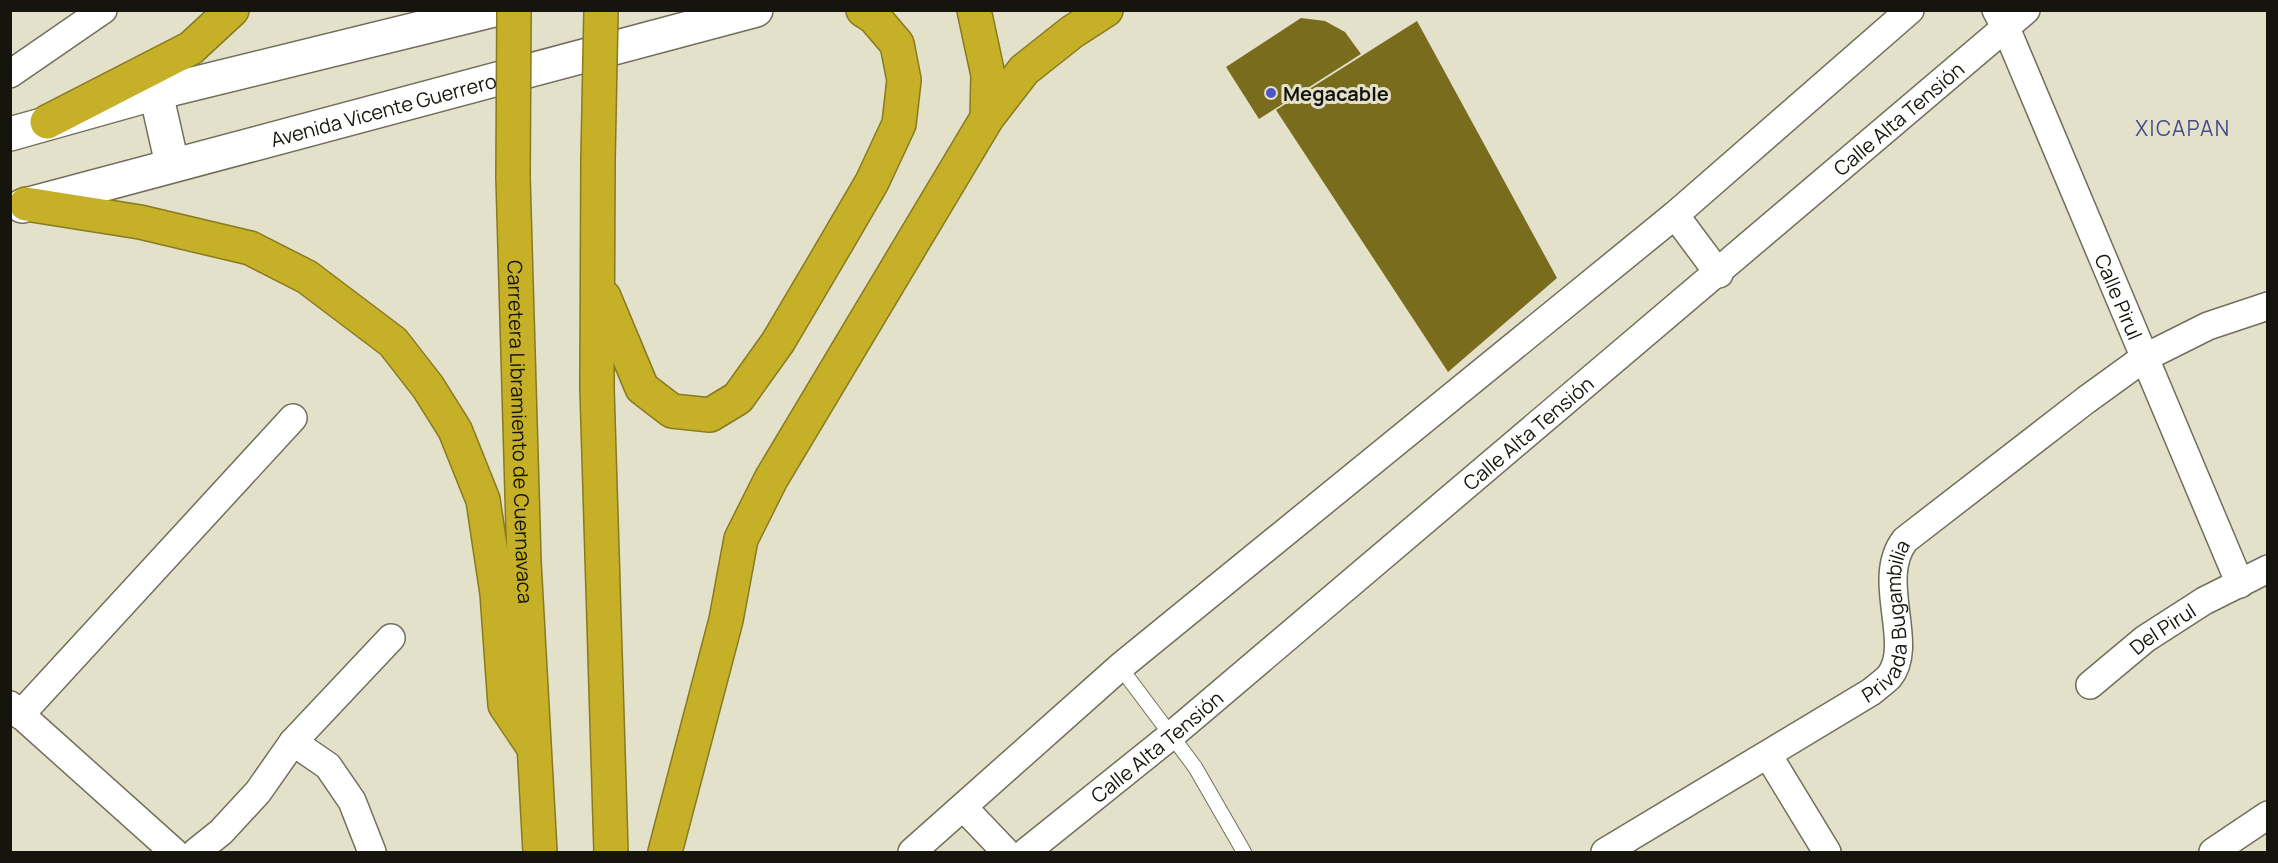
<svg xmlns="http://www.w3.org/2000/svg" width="2278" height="863" font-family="Manrope,sans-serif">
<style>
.building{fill:#796c1c}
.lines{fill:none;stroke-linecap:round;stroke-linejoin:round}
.lane-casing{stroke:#716e5b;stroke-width:16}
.street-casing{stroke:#716e5b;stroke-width:30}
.secondary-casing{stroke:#716e5b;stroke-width:36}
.highway-casing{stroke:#887a1f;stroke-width:36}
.lane{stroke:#fff;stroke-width:14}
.street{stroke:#fff;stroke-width:27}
.secondary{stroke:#fff;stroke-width:33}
.highway{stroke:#c5b028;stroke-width:33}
.highway-bridge-casing{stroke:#887a1f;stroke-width:36;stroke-linecap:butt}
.highway-bridge{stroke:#c5b028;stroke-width:33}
.poi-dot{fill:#5055cc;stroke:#e4e1cb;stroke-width:2}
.labels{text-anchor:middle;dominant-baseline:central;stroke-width:6;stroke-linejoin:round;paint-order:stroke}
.poi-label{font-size:20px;font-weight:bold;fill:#16150d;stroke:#e4e1cb;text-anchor:start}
.street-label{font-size:20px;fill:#16150d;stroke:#e4e1cb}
.neighbourhood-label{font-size:21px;letter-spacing:1.5px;fill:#444c89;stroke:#e4e1cb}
</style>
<rect width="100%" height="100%" fill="#e4e1cb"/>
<path class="building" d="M1301,18l24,3 20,11 16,22 -102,65 -33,-52z
M1417,21l140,257 -109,94 -172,-262z"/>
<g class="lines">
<g class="lane-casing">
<path id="lane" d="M1120,667l75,100 49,85"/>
</g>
<g class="street-casing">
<g id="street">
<path id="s1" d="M1996,10l10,18 234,556"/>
<path d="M10,74l93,-64"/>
<path d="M1675,215l44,59"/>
<path id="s2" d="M2090,685l55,-46 59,-38 64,-32"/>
<path d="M10,705l164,147"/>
<path d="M20,715l273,-297"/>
<path d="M293,742l35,24 24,35 20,51"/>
<path d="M1768,755l59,97"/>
<path d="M963,807l43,45"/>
<path d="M196,852l25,-20 37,-40 35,-50 98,-104"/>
<path d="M912,852l208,-185 555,-452 235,-205"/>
<path id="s3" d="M1026,852l147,-118 853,-724"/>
<path id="s4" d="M1605,852l266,-160c6,-5 13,-10 18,-15 27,-33 -15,-97 16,-137l181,-140 58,-42 64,-32 60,-20"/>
<path d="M2213,852l55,-37"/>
</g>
</g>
<g class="secondary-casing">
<g id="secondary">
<path d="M156,93l16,71"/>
<path d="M10,134l146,-41 338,-83"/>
<path id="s5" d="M22,206l734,-196"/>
</g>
</g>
<g class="highway-casing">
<g id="highway">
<path d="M974,10l14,65 -1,43"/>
<path d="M47,122l144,-74 41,-38"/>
<path d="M598,160l-1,228 14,464"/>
<path id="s6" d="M513,177l11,385 16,290"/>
<path d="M26,204l114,18 110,26 57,29 86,65 35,45 27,43 28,70 14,93 8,112 29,43"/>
<path d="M604,297l38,91 30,23 38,4 28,-17 40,-56 59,-100 35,-60 27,-58 5,-44 -7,-36 -23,-27 -11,-7"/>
<path d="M665,852l61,-232 15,-81 30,-60 216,-361 37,-48 48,-38 34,-22"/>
</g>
</g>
<use href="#lane" class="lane"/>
<use href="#street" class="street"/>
<use href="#secondary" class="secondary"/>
<use href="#highway" class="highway"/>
<g class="highway-bridge-casing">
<path id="highway-bridge" d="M598,160l3,-150
M513,177l1,-167"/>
</g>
<use href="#highway-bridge" class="highway-bridge"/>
</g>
<circle class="poi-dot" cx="1271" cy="93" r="6"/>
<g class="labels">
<g class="poi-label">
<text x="1283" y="93">Megacable</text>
</g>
<g class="street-label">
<text stroke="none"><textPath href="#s5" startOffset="374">Avenida Vicente Guerrero</textPath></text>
<text stroke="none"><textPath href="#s3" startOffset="1140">Calle Alta Tensión</textPath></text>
<text stroke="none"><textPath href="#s1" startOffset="312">Calle Pirul</textPath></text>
<text stroke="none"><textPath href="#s6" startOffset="255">Carretera Libramiento de Cuernavaca</textPath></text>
<text stroke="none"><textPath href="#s3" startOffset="654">Calle Alta Tensión</textPath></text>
<text stroke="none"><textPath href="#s4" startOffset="388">Privada Bugambilia</textPath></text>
<text stroke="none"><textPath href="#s2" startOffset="92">Del Pirul</textPath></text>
<text stroke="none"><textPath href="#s3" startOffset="168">Calle Alta Tensión</textPath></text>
</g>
<g class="neighbourhood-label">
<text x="2183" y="128">XICAPAN</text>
</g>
</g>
<rect width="2278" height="863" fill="none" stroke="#16150d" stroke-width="24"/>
</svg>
